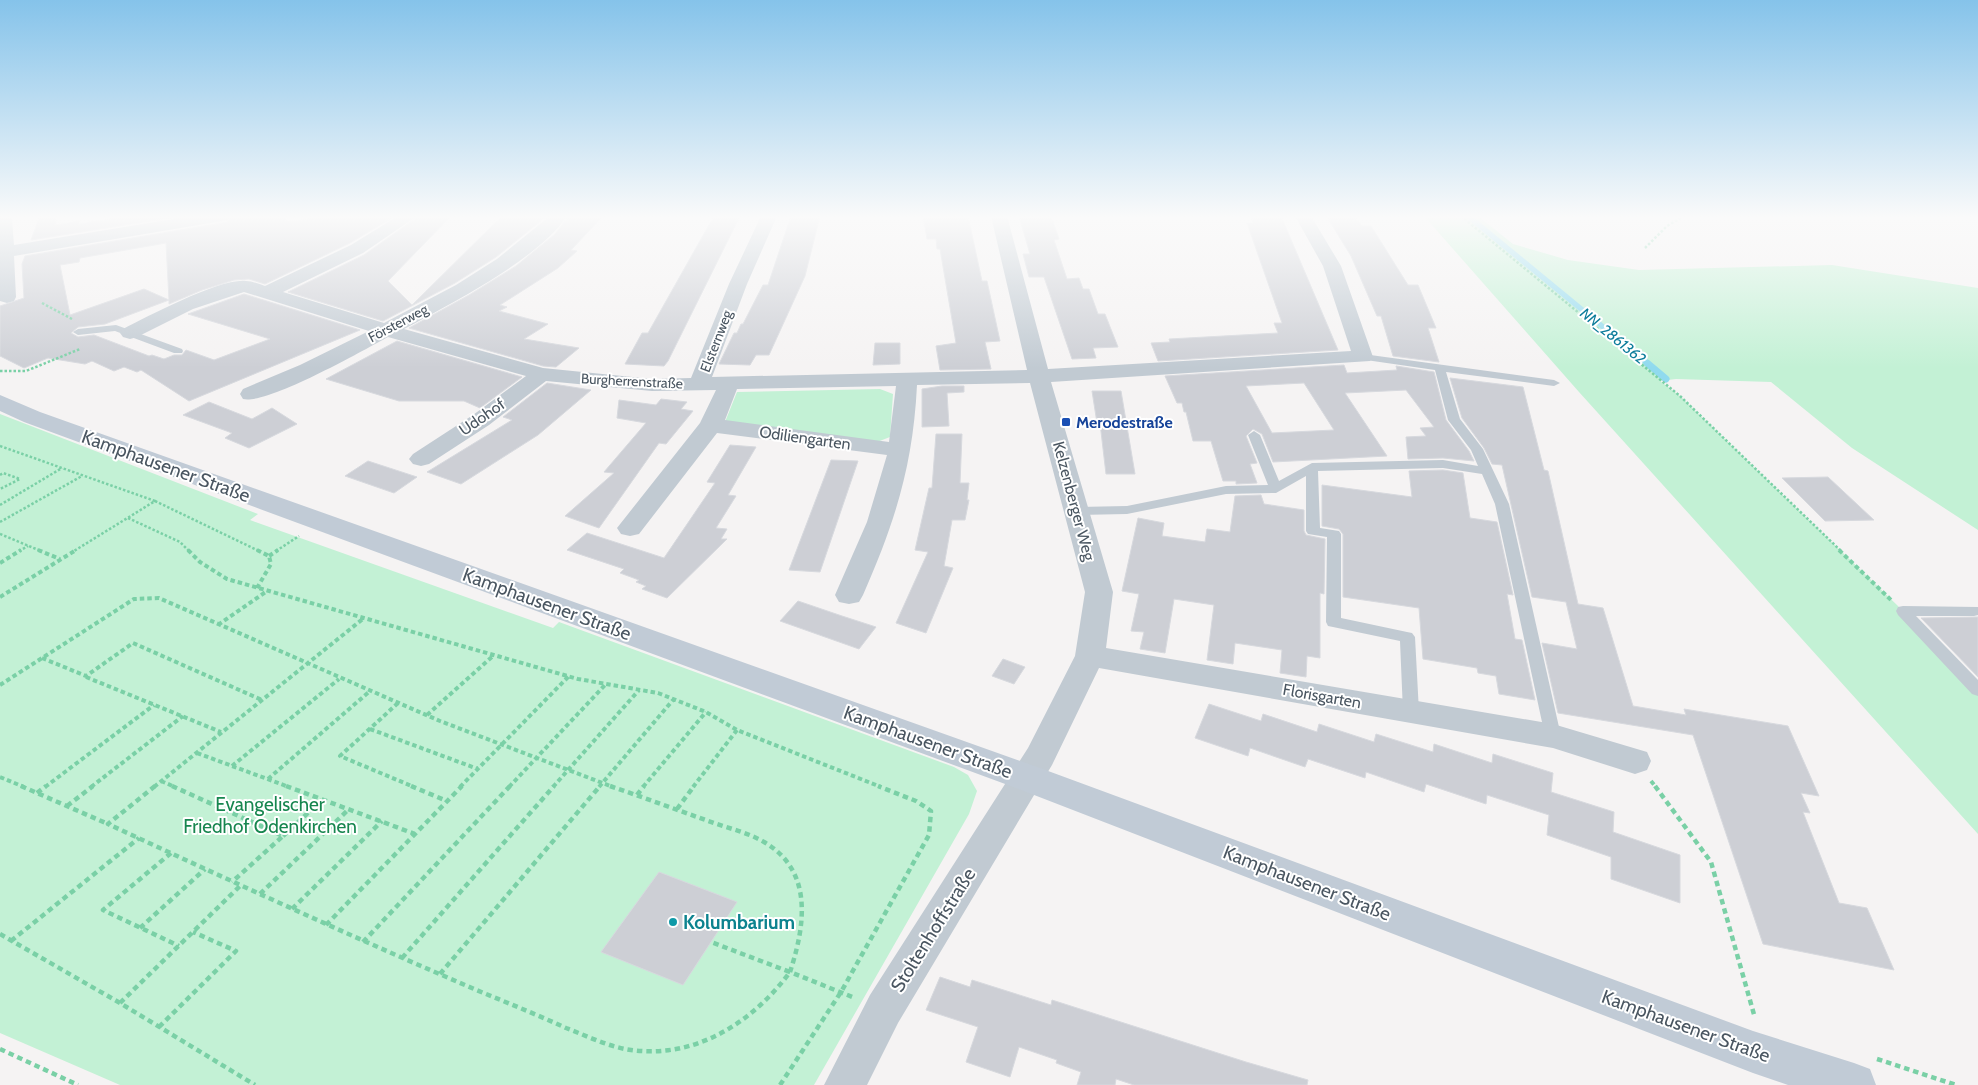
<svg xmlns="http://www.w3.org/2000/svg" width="1978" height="1085" font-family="Cabin,sans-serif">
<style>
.green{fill:#c3f1d5}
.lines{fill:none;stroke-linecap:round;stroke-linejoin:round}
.stream-far1{stroke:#90daee;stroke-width:5.5}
.stream{stroke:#90daee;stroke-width:7}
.building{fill:#cdcfd5;stroke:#d7d9de;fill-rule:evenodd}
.path-far2{stroke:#7ad0a6;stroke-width:2.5;stroke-dasharray:2.5 2;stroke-linecap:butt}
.path-far1{stroke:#7ad0a6;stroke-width:4;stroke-dasharray:4.5 3;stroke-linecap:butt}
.path{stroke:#7ad0a6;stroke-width:4.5;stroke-dasharray:5.5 4;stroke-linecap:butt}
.lane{fill:#c1cad2;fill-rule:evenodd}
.street{fill:#c1cad2;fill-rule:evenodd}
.secondary{fill:#c1cbd6;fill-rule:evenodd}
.transit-dot{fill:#1a4fb4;stroke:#fff;stroke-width:2}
.culture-dot{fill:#0f9aa8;stroke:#fff;stroke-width:2}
.labels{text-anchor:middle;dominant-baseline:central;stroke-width:4;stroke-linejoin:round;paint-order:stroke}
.far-street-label{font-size:14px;fill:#4a5661;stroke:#fff}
.far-water-label{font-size:15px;font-style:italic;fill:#0c7c9b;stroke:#fff}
.street-label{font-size:16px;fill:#4a5661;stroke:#fff}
.transit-label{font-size:16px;font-weight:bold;fill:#164399;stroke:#fff;text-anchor:start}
.near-street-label{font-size:19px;fill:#4a5661;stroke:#fff}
.near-park-label{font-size:19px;fill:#17864f;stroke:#fff}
.near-culture-label{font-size:19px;font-weight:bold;fill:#0d838f;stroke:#fff;text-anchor:start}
</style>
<rect width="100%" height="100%" fill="#f5f3f3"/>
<path class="green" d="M1424,216h54l35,28 55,16 71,10 193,-5 146,23v242l-126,-82 -81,-66 -95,-3 -16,2 20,15 217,209 81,89v140l-399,-442z
M880,389l13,5 -3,43 -13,5 -152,-20 12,-30z
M0,414l258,100 -8,6 303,108 6,-6 395,145 14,8 9,16 -8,23 -155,271h-694l-120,-52z"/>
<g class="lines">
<path class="stream-far1" d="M1468,216l180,148"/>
<path class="stream" d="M1647,363l19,16"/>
</g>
<path class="building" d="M40,216h15l1,9 23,-4v3l50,-8h52l-150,24z
M232,216h53l1,6 44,-6h65l-45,27 -85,41 -16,-5 -15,1 -32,10 -33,14v-4l-64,24 -27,3 -7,6 7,4 16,-2 55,21 3,-1 12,4 10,-4h8l4,-5 28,10 56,-21 -82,-25 56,-20 116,36 -171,71 -48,-31 -4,2 -13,-5 -10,4 -22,-10 -7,3 -37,-6 -24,10 -24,-12v-50l24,-8 -2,-34 3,-8 203,-34zM166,243l3,57 -25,-11 -74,26 -10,-50 19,-3 1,-4z
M419,216h32l-63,65 24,24 90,-89h45l-51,41 -41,26 -72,38 -95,-29 76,-37z
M569,216h34l-32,34 6,1 -19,17 -58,37 7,2 -8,4 49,13 -24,15 55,9 -23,19 -13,-1 -134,-38 60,-33 47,-29 39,-32z
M714,216h26l-72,145 -4,5 -39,-2 17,-31h6z
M791,216h29l-15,60 -36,79h-13l-6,10 -31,-1 15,-31h3l4,-9h2l20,-39h5z
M923,216h45l14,65h5l13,60 -15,1 6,27 -51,1 -4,-24 20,-3 -16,-94h-3l-1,-10h-9z
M1019,216h32l8,23 -5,1 13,39 12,-1 4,11h6l9,25h7l13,33 -25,1 3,10 -24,1 -28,-82h-15l-6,-23h7z
M1255,216h26l57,134 -180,11 -7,-18 19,-1 -1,-3 109,-6 -4,-10h8l-35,-100h6l-2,-6z
M1327,217h28l7,9h9l37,59h10l18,43h-8l11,34 -46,-6 -12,-40h-4l-26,-60z
M397,341l125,36 -42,31 -16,-7h-65l-73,-22z
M875,343h25v21l-27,1z
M1344,365l3,8 50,-3 -1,-4 38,6 12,48 23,31 5,10 -31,-3 -35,1 -2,-22 20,-1 -6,-8 14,-1 -28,-37 -61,3 42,63 -114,6 -11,-28 -9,-5 -7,7 11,27 -7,1 7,19 -21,1v-3h-13l-12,-40h-18l-7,-29h-2l-2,-9h-5l-12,-27zM1304,383l30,47 -62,3 -26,-47z
M1450,378l73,9 21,83 4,1 30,133 25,4 30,98 53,9 -2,-6 104,17 31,70 -18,-3 9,20 -7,-1 36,91 28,5 27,62 -131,-26 -70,-209 -135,-22 -16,-70 35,6 -11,-47 -34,-5 -30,-132 -10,-1 -8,-16 -22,-30z
M547,383l44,7 -53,45 -77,49 -34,-12 85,-52 -9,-3z
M942,386h22v6l-17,1 2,33 -27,1v-38z
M1092,391h29l14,83h-29l-6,-51h-3z
M661,399l26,3 -6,7 12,2 -27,33 -7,-1 -60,85 -34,-12 49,-43 -10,-1 42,-49 -29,-5 2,-18 37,5z
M209,402l43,17 20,-11 25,16 -48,24 -24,-10 7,-5 -49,-18z
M936,434h26l-2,49h9l-2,17h2l-4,20h-13l-8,46 9,2 -27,65 -30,-10 32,-71 -13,-2 14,-62h3z
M730,445l26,2 -28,48 8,1 -20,32 11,1 -6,10h6l-60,59 -25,-9 4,-3 -10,-4 3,-2 -19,-7 4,-4 -57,-19 20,-17 77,25 51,-75 -8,-1z
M831,460l27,1 -38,111 -31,-2z
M368,461l49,16 -23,16 -49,-17z
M1443,470l20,3 7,45 27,4 16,73 -6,-1 8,45 7,1 13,60 -36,-6 -3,-18 -18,-3 -1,-5 -54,-9 -4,-51 -76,-11v-63l-4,-5 -17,-3v-41l90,12 -3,-26z
M1828,477l46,43 -49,1 -43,-43z
M1261,495l3,9 40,6v21l2,4 19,4 -1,55 -4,-1v65l-13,-2 -1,21 -26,-4 2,-23 -47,-7 -2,21 -26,-4 7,-55 -40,-6 -9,54 -25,-4 4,-17 -13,-1 8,-37 -17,-3 16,-73 26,5 -2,13 43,6 2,-13 23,3 5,-36z
M798,601l44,15 34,11 -17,22 -79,-28z
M1978,617v60l-57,-59z
M1003,659l22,8 -11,17 -22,-8z
M1209,704l52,17 2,-7 54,18 2,-8 55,18 2,-8 57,18 1,-8 58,19 1,-9 60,19 -2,19 63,20 -1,20 67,23v48l-69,-24v-22l-64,-22 2,-20 -62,-20 -1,9 -60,-20 -2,8 -58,-20 -1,6 -57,-19 -3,8 -55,-19 -2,8 -53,-18z
M659,872l78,30 -54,83 -82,-33z
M940,977l30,10 2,-7 79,25 1,-5 194,62 62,18 -1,5h-173l-18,-6 -1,6h-38l4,-13 -25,-9 1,-3 -38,-13 -9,30 -44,-15 12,-35 -52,-17z"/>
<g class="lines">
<path class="path-far2" d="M1461,216l219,180 161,155
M1645,248l22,-22 17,-10
M42,303l30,16
M0,371h26l54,-22
M0,446l155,55 -81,50
M0,475l3,-2 17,6 -20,10
M155,501l104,50
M0,505l62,-37
M128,518l52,24 9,9
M0,522l82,-46
M0,534l41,17
M19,551l9,-5
M276,551l23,-15"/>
<path class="path-far1" d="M38,550l22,9
M188,550l12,12 27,17 351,100 80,14 48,19 31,18 144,57
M257,550l12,6 2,8 -14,24
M1839,550l52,50
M269,556l9,-6
M0,563l21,-13
M0,597l76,-47
M218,625l49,-34
M42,658l44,18 47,-33 129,57
M86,677l135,55
M0,685l134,-86 25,-1 281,123 173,66
M398,703l-58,53 74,31
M427,715l67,-60
M370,729l108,40
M197,753l92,34
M232,766l107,-87
M0,777l24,10
M268,779l102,-88
M161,781l14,6
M1651,781l5,6
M45,787l109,-82
M91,787l92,-71
M154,787l210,-169
M460,787l109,-111
M509,787l97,-103
M553,787l86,-97
M599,787l74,-87
M643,787l63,-75
M693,787l44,-57"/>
<path class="path" d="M21,786l87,38
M155,786l-47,38c125,58 251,116 378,170 27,11 54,22 80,34 21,8 43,19 65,22 65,9 122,-28 159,-78l-79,-30
M172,786l111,50 -51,46
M286,786l129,48
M411,786l36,15
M610,786c35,12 70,25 104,37 17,6 35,10 50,19 50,29 41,84 26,130l65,26
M1655,786l56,76 44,156
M37,793l9,-7
M637,795l7,-9
M67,806l26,-20
M677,809l17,-23
M283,836l39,-36
M171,853l-68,57 76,36
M260,894l89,-85
M292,909l90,-88
M326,925l136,-139
M140,928l65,-59
M0,934l120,69 135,82
M11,941l128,-103
M363,942l147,-156
M402,958l152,-172
M440,974l160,-188
M120,1003l121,-118
M159,1027l77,-76 -43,-19
M0,1049l78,36
M1877,1059l79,26
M780,1085l61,-93 88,-157 2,-24 -15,-10 -38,-15"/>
<path class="lane" d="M116,325l66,24 1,2 -1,2h-8l-59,-22 -37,4 -5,-3 5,-3z
M1363,354l191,26 6,3 -6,3 -108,-14 14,47 23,30 26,55 52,232 -2,5 -6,1 -6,-1 -2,-5 -50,-232 -13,-30 -39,-6 -125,3 2,57 19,3 2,3v84l66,14 5,1 3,4 4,75 -2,4 -6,2 -6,-2 -2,-4 -3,-71 -67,-14 -5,-1 -2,-4 1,-85 -19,-3 -2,-3v-55l-30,17 -50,1 -99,20 -49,1 -7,-4 7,-4 49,-1 99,-20 42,-1 -20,-50 6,-4 6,4 19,46 33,-18 131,-3 35,6 -7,-16 -23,-30 -13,-50 -76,-11 -1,-2z
M1903,606l75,1v8l-4,1h-58l62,64v16l-6,-2 -74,-79 -2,-4 2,-4z"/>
<path class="street" d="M0,216h10l2,3 2,26 178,-29h38l-2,4 -6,1 -208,35 2,41 -2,4 -7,2 -7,-2z
M398,216h19l-54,37 -80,39 101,31 72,-38 41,-26 53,-43h17c-28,43 -117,88 -163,113l139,39 109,11 39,-1 38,-94 32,-68h16l-30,68 -35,93 315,-7 -36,-154h16l41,153 303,-18 -28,-85 -28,-50h16l30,50 32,91 -3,4 -319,21 62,210 -7,56 447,76 94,28 4,9 -4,9 -12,4 -82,-26 -454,-80 -47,97 -154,258 -31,62h-43l46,-90 158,-247 47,-92 10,-64 -55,-209 -113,2c-4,81 -22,137 -54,210l-4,7 -10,2 -10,-2 -4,-7 32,-73 20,-67 -170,-22 -78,101 -9,2 -9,-2 -4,-6 83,-105 16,-33 -64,1 -106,-10 -57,44 -60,39 -8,2 -8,-2 -4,-5 4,-5 60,-39 53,-39 -138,-39c-26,14 -121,68 -145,62l-3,-5 3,-5 57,-24 69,-34 -125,-39 -51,17 -56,28 -7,2 -7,-2 -3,-4 3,-4c26,-13 97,-51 123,-48 6,0 13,3 19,5l86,-41zM896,386l-7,56 -164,-22 12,-31z"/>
<path class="secondary" d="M0,395l40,17 1000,356 713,263 101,32 16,6 6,16h-88l-35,-12 -737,-285 -992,-366 -24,-11z"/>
</g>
<linearGradient id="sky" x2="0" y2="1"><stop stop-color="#85c3ea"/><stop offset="0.59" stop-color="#fafafa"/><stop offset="1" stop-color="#fafafa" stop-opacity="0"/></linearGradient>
<rect width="1978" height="368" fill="url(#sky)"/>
<rect class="transit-dot" x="1061" y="417" width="10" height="10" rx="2.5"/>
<circle class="culture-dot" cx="673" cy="922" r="5"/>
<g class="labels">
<g class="far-street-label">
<text transform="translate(398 323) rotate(-28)">Försterweg</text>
<text transform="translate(716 341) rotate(-69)">Elsternweg</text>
<text transform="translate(632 381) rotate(3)">Burgherrenstraße</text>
</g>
<g class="far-water-label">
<text transform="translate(1613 336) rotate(39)">NN_2861362</text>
</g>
<g class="street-label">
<text transform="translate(482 417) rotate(-35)">Udohof</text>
<text transform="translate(805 438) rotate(8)">Odiliengarten</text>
<text transform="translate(1074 501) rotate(75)">Kelzenberger Weg</text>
<text transform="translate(1322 696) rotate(10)">Florisgarten</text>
</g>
<g class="transit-label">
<text x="1076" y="422">Merodestraße</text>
</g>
<g class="near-street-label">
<text transform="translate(166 466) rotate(20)">Kamphausener Straße</text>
<text transform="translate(547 604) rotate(20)">Kamphausener Straße</text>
<text transform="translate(928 742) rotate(20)">Kamphausener Straße</text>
<text transform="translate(1307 883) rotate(21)">Kamphausener Straße</text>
<text transform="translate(933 930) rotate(-58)">Stoltenhoffstraße</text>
<text transform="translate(1686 1026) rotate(20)">Kamphausener Straße</text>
</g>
<g class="near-park-label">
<text x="270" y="804">Evangelischer<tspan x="270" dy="22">Friedhof Odenkirchen</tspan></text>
</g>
<g class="near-culture-label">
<text x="683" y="922">Kolumbarium</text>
</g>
</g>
</svg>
